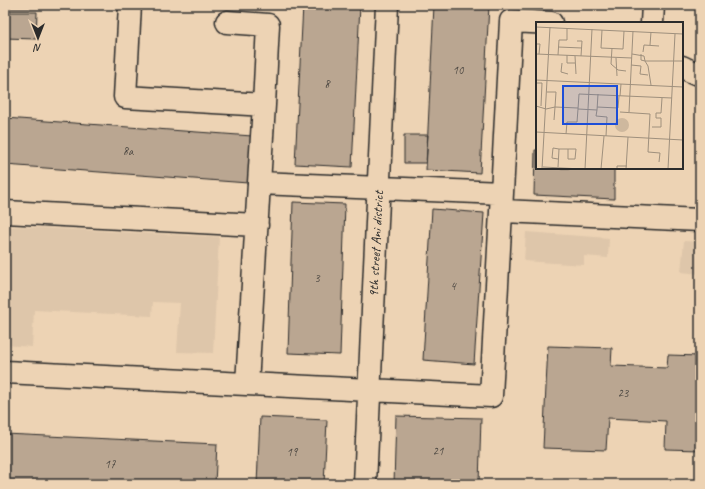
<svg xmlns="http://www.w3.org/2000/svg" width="705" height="489" font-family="Caveat,sans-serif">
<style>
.built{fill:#dec6aa}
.building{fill:#baa691;stroke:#2b2b2b}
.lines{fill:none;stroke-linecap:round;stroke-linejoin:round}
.minor-casing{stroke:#2b2b2b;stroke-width:25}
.minor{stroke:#edd3b4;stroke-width:22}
.labels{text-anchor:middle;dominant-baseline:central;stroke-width:3.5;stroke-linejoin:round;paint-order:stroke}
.number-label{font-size:12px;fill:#4f4a44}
.street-label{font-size:14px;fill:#2b2b2b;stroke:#edd3b4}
.inset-road{fill:none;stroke:#9f907d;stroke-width:1}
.view{fill:#1d4ed8;fill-opacity:0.15;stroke:#1d4ed8;stroke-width:2}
.inset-edge{fill:none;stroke:#2b2b2b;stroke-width:2}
</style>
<rect width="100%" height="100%" fill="#edd3b4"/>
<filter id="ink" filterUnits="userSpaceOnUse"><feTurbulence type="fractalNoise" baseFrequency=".025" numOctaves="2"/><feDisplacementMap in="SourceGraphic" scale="8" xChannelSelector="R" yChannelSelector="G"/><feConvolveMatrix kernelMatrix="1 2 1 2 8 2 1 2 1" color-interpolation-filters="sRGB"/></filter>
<g filter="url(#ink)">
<path class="built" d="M5,226l214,11 -6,116 -36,-1 3,-49 -27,-1 -1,14 -118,-6 -2,37 -27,-2z
M526,232l83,6 -1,20 -24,-2v9l-60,-4z
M684,241l16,1v32l-19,-2z"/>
<path class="building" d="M6,5h44v3h-44z
M303,5h57l-8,162 -57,-3z
M434,5h55l-9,168 -54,-3z
M5,12h32l-1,27 -31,-1z
M5,118l247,18 -4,47 -243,-18z
M404,135h24l-2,28h-22z
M535,150h2v18h77v31l-80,-4z
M700,153v51h-5z
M293,202l52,2 -5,151 -52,-2z
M432,209l52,4 -10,151 -51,-4z
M548,346l64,2 -1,18 56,2 1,-13 32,1v94l-35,-1 1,-28 -58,-3 -2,32 -63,-2z
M396,416l85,2 -2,66h-85z
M260,417l67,3 -3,64h-67z
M5,434l212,10 -2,40h-210z"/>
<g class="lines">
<g class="minor-casing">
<path id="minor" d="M130,5l-5,92 139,8 -5,78
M227,22l41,3 -4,80
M652,23l1,-18
M682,67l13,6
M501,211l199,9
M5,212l252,13
M5,372l486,24 11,-203
M247,384l12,-201 243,10 9,-172 40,2
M365,484l22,-479"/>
</g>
<use href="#minor" class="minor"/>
</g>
</g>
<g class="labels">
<g class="number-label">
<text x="458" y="70">10</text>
<text x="327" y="84">8</text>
<text x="128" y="151">8a</text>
<text x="317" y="278">3</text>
<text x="453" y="286">4</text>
<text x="623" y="393">23</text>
<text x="438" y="451">21</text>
<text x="292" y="452">19</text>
<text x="110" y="464">17</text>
</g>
<g class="street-label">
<text transform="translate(376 244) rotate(-87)">9th street Ani district</text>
</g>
</g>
<g transform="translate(536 22)">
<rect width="147" height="147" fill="#edd3b4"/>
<path d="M79 103a7 7 0 1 1 14 0a7 7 0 1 1-14 0Z" fill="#ceb89e"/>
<path class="inset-road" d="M0,5l147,7M66,8l-1,18 22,1 1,-18M41,19h5l-1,15M0,22h4l-1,10M114,23l1,-13M22,25l24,1M76,26l-1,16 7,6 8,1M107,30l1,-7 15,1M0,32l96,4M96,32l12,2 1,5h38M105,32v6l4,1 3,5 3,19M22,33l1,-15h8v-12M31,33v8h8M39,34l1,18M80,36l1,18M26,41l-1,9 7,2M95,43l10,1 -1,8 8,1M0,58l147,7M0,61h6l-1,23M11,70h9l-1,15 23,1M84,74l1,-12M0,84l10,3 9,-2 -1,13M61,85l21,1 1,-12M42,87l1,-15 93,4M61,88l-1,6 11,1 -1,19M84,90l30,2 -2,38 12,1 -1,9M93,90l4,-81M116,105h9v-9h-5v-5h5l1,-15M0,110l147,8M30,112l1,-12h10l1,-13 19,1 1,-16M23,127h17l-1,10h-7v-10M7,145l39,2M22,145l1,-18 -6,-1 -1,10 6,1M6,147l8,-142M49,147l7,-140M65,147l3,-33M81,147v-3h10M90,147l2,-32M132,147l7,-135"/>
<path class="view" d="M27,64h54v38h-54z"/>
<rect width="147" height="147" class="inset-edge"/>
</g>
<rect width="705" height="489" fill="none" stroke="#edd3b4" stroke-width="20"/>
<rect x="10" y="10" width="685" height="469" fill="none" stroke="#2b2b2b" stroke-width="1.5" filter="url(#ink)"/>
<g transform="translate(38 38) rotate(180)" stroke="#edd3b4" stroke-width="3" paint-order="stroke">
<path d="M0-3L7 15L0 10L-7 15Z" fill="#2b2b2b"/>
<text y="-6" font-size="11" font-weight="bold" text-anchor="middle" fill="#2b2b2b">N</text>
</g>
</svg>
